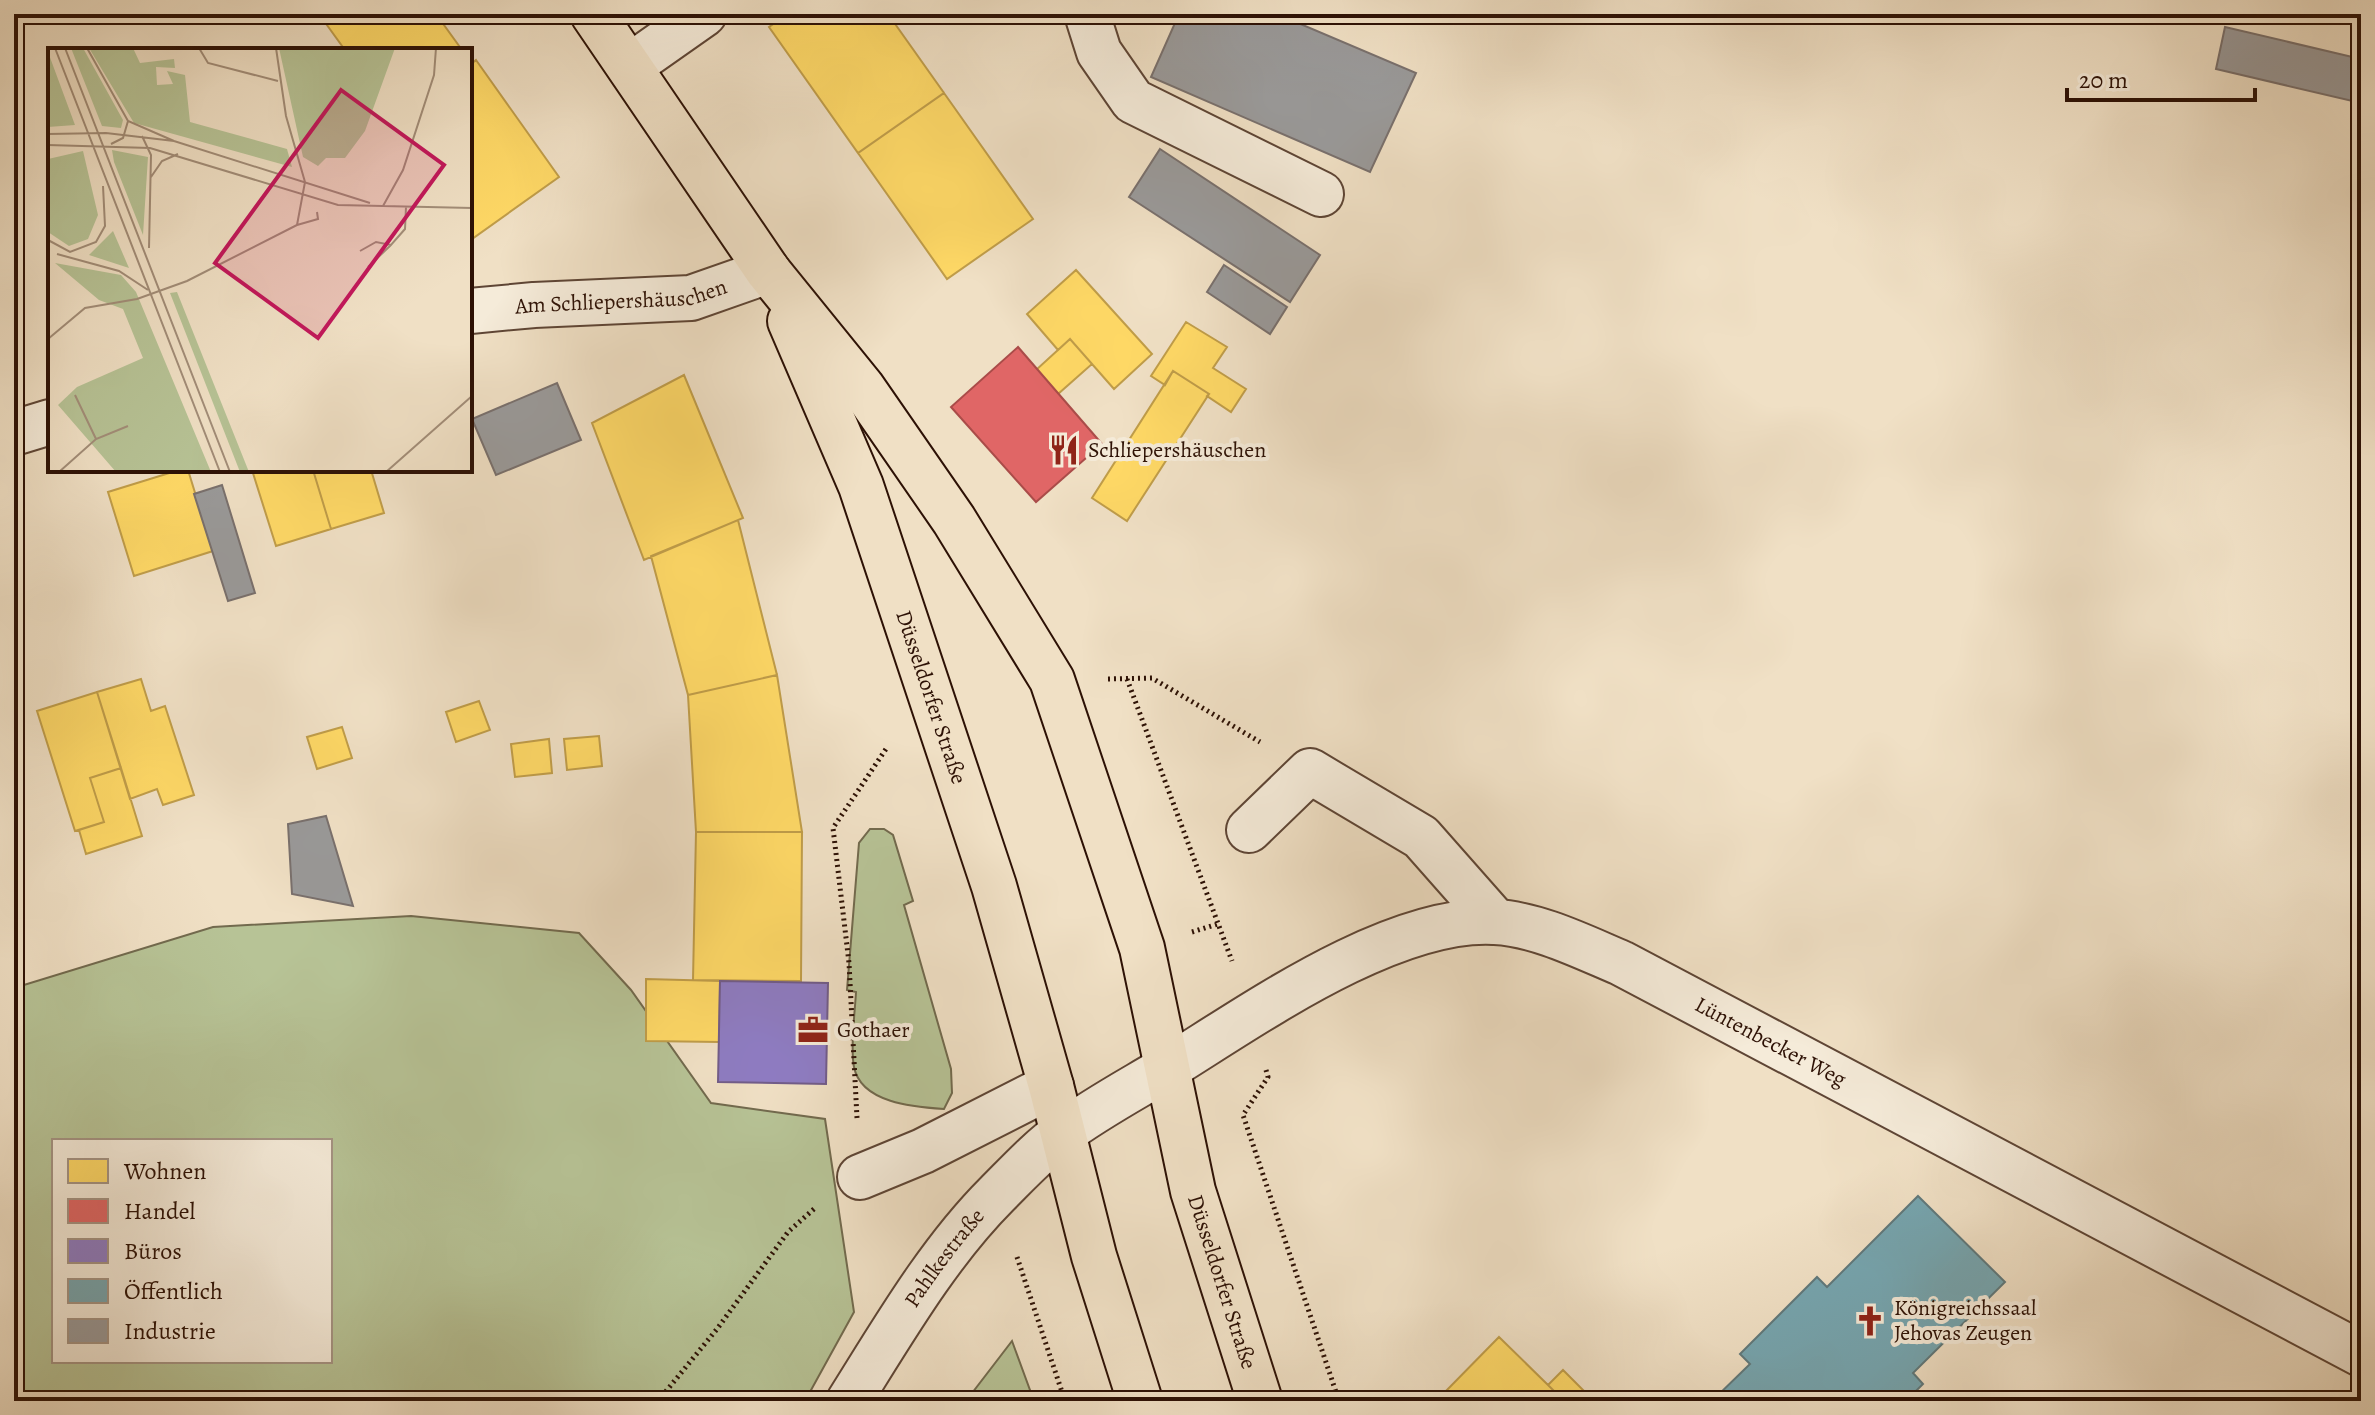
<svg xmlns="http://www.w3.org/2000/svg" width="2375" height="1415" font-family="Alegreya,serif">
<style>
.green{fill:#b7c396;stroke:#726a4e;stroke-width:2;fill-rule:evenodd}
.homes{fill:#ffd966;stroke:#c09d49;stroke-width:2}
.shops{fill:#e06666;stroke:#aa4c49;stroke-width:2}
.offices{fill:#8e7cc3;stroke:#715c8a;stroke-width:2}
.public{fill:#76a5af;stroke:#60797c;stroke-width:2}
.industry{fill:#999;stroke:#79706d;stroke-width:2}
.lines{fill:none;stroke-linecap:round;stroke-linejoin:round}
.minor-casing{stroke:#5e4535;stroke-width:48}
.major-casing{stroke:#2d1105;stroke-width:48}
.path{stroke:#2d1105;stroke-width:5;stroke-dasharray:2 4;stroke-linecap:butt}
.minor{stroke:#f5ebd9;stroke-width:44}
.major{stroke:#f0e0c5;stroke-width:44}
.labels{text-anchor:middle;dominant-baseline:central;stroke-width:8;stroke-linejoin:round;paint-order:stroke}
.street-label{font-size:22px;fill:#2d1105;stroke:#f5ebd9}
.poi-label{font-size:22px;fill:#2d1105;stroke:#f5ebd9;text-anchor:start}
.inset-road{fill:none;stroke:#a28d78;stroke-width:2}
.view{fill:#c2185b;fill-opacity:0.15;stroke:#c2185b;stroke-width:4}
.inset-edge{fill:none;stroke:#2d1105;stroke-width:4}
</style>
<rect width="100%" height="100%" fill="#f0e0c5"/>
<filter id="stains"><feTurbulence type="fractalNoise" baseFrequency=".0025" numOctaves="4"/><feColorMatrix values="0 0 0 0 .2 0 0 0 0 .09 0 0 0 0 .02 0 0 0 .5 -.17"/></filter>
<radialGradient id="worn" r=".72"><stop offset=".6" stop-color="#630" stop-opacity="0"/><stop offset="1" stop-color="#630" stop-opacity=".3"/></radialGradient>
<path class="green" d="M870,829h14l9,6 20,66 -9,4 47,164 1,24 -8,16c-30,-2 -83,-6 -90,-42 -4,-19 1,-55 2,-75l-9,-2 12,-147z
M411,916l168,17 52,57 80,113 114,16 29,193 -49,89h-791v-413l199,-61zM54,1141h276v220h-276z
M1012,1341l22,60h-68z"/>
<path class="homes" d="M319,14h117l26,36h-117z
M788,14h100l56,79 -86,60 -89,-126z
M476,60l83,117 -87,62 -2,-3v-171z
M944,93l89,126 -86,60 -89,-126z
M1076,270l76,84 -38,35 -44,-50 -12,11 -31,-36z
M1186,322l41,25 -14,21 33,21 -15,23 -24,-16 2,-2 -36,-23 -8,14 -14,-9z
M1070,339l22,25 -34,30 -22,-24z
M1173,371l36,23 -82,127 -35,-23z
M684,375l59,143 -99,42 -52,-137z
M179,470h9l25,81 -79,25 -26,-84z
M252,470h61l18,59 -55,17z
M313,470h58l13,43 -53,16z
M738,520l39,155 -89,20 -37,-139z
M777,675l25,157h-106l-8,-137z
M141,679l10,32 14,-5 29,89 -31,10 -6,-16 -27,10 -33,-107z
M97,692l24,76 -31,10 14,44 -29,9 -38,-120z
M479,701l11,29 -34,12 -10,-30z
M342,727l10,31 -35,11 -10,-32z
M599,736l3,30 -35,4 -3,-31z
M549,739l3,34 -37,4 -4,-33z
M121,768l21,68 -56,18 -7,-24 25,-8 -14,-44z
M696,832h106l-1,149 -108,-1z
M646,979l74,2 -1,61 -73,-1z
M1499,1337l49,48 16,16h-114l-7,-7z
M1563,1370l30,30 -1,1h-28l-16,-16z"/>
<path class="shops" d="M1018,347l84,97 -66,58 -85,-95z"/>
<path class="offices" d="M720,981l108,2 -2,101 -108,-2z"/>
<path class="public" d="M1918,1196l87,86 -92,91 10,11 -17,17h-194l38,-37 -10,-10 77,-77 10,10z"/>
<path class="industry" d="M1179,14h98l139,59 -46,99 -219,-95z
M2225,27l136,32v44l-145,-34z
M1160,149l160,106 -30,47 -161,-105z
M1224,265l63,42 -17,27 -63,-42z
M557,383l24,57 -85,35 -24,-56z
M222,485l33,108 -27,8 -34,-107z
M326,816l27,90 -61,-12 -4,-70z"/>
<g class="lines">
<g class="minor-casing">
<g id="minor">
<path d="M1087,14l12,38 34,49 188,93"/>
<path d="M630,66l74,-52"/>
<path id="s1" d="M470,311l64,-6 157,-7 77,-27"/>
<path d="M14,433l36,-11"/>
<path d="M1249,830l61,-59 111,66 75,85"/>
<path d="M860,1177l63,-26 128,-65"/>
<path id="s2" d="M849,1401c44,-70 89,-148 148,-207 21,-21 43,-45 67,-62 35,-26 76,-47 113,-70 83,-52 218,-146 318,-140 42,2 88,25 126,41l740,391"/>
</g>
</g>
<g class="major-casing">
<g id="major">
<path id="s3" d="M593,14l175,257 94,116 92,133 98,160 90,268 51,243 67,210"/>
<path id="s4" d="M790,321l71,165 133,400 57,200 43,170 46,145"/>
</g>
</g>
<path class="path" d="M1108,679l44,-1 108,64
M1127,679l105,282
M1192,932l26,-8
M1266,1070l2,7 -25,38 96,286
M857,1118l-8,-155 -16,-135 55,-82
M1017,1257l48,144
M658,1401l59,-72 71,-97 27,-24"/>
<use href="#minor" class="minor"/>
<use href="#major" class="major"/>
</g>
<defs>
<g id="restaurant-bare" transform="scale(2.4)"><path d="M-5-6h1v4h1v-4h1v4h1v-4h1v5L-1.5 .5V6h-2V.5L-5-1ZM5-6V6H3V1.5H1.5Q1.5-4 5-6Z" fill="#8f2418" stroke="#f5ebd9" stroke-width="2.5" paint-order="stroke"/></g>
<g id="office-bare" transform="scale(2.4)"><path d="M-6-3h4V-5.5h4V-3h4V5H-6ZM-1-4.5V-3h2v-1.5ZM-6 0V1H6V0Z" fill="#8f2418" stroke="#f5ebd9" stroke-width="2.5" paint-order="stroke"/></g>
<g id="church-bare" transform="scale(2.4)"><path d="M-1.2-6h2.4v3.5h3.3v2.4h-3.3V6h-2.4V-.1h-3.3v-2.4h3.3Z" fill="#8f2418" stroke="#f5ebd9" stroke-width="2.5" paint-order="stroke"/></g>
</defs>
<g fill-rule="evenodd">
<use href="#restaurant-bare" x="1064" y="450"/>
<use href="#office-bare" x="813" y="1030"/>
<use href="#church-bare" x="1870" y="1321"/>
</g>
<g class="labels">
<g class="street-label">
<text stroke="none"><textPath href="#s1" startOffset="152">Am Schliepershäuschen</textPath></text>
<text stroke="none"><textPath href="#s4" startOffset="402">Düsseldorfer Straße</textPath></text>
<text stroke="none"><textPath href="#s2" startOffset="1134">Lüntenbecker Weg</textPath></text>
<text stroke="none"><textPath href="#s2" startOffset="172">Pahlkestraße</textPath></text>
<text stroke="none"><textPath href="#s3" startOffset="1436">Düsseldorfer Straße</textPath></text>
</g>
<g class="poi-label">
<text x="1088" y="450">Schliepershäuschen</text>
<text x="837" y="1030">Gothaer</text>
<text x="1894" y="1308">Königreichssaal<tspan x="1894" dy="25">Jehovas Zeugen</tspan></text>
</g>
</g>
<g transform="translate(48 48)">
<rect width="424" height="424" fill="#f0e0c5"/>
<path d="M23,0h12l40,72 -2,8 -19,-2zM41,0h44l7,15 34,-4 1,9 -19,-1 1,18 16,-1 -6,-13 18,4 5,47 97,27 5,18 -158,-44zM231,0h116l-30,83 -20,27h-19l-8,8 -15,-9zM0,4l27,73 -27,2zM64,102l36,7 -5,78 -29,-73zM35,103l15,64 -10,24 -19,7 -21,-14v-73zM65,183l16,37 -40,-13zM7,215l66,12 15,17 75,180h-95l-58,-67 19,-18 66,-29 -20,-49 -24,-9zM129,244l72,180h-9l-70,-179z" fill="#b7c396"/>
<path class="inset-road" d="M7,0l165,424M17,0l165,424M39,0l41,73 46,20M151,0l9,15 70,18M0,86l58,-1 68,8 196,62M94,88l9,19 -2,93M63,96l12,-6 5,-17M0,97l102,3 188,57 134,3M103,129l11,-16 16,-7M335,158l20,-36 31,-95 2,-27M249,177l21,-6 -1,-7M0,192l22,12 26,-10 9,-16 -2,-40M312,203l16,-9 15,3 14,-16 1,-22M9,206l62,17 29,19M320,219l23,-22M0,291l37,-31 52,-9 50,-18 110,-56 8,-43 -19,-66 -10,-68M27,347l21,44M11,424l37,-33 32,-13M338,424l86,-76"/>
<path class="view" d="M293,42l103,75 -126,173 -103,-75z"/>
<rect width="424" height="424" class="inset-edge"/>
</g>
<rect width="2375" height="1415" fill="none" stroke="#f0e0c5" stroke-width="48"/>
<rect x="16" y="16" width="2343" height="1383" fill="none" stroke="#2d1105" stroke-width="4"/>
<rect x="24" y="24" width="2327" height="1367" fill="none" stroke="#2d1105" stroke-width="2"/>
<rect x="52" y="1139" width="280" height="224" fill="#f5ebd9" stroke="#a59484" stroke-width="2"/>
<rect x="68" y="1159" width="40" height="24" fill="#ffd966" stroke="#a59484" stroke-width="2"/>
<text x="124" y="1179" font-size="24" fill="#2d1105">Wohnen</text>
<rect x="68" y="1199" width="40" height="24" fill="#e06666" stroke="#a59484" stroke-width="2"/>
<text x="124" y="1219" font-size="24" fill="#2d1105">Handel</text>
<rect x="68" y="1239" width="40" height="24" fill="#8e7cc3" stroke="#a59484" stroke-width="2"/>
<text x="124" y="1259" font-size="24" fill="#2d1105">Büros</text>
<rect x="68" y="1279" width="40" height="24" fill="#76a5af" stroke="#a59484" stroke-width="2"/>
<text x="124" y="1299" font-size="24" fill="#2d1105">Öffentlich</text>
<rect x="68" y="1319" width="40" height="24" fill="#999999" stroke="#a59484" stroke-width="2"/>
<text x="124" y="1339" font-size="24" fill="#2d1105">Industrie</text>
<path d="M2067 88v12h188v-12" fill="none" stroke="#2d1105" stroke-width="4"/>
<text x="2079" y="88" font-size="24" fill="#2d1105" stroke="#f5ebd9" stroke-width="6" paint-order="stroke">20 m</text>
<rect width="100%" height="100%" filter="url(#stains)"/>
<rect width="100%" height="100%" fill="url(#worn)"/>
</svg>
